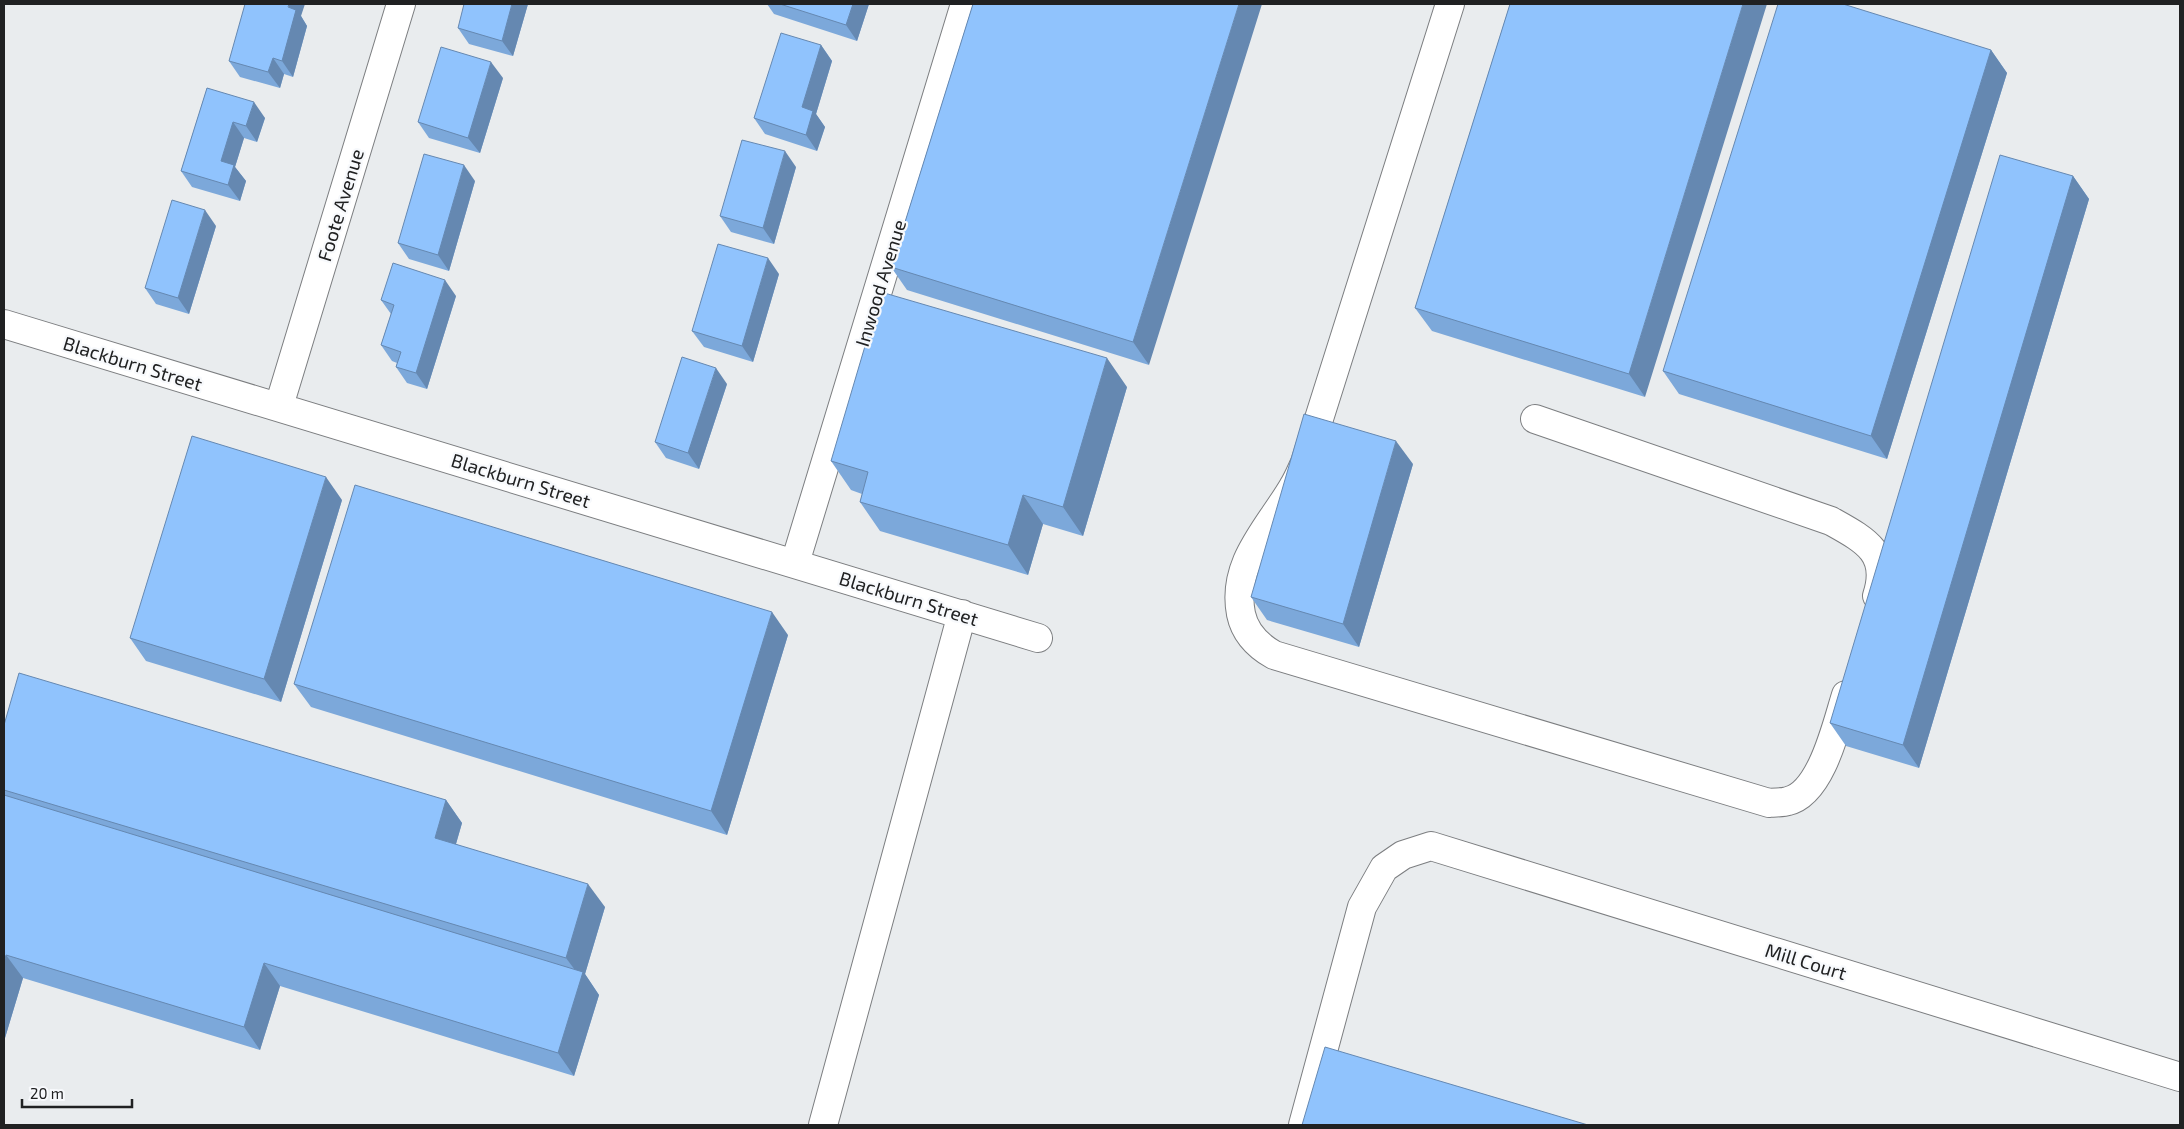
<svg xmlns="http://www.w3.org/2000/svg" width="2184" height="1129" font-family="'Exo 2',sans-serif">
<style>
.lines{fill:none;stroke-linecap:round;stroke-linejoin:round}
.minor-casing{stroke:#7c7e80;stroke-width:30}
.minor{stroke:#fff;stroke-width:28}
.wall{fill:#7ca8da}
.shaded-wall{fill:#6588b1}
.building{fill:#90c3fd;stroke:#6588b1}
.labels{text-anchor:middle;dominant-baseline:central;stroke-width:4.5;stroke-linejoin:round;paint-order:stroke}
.street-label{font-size:19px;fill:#202122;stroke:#f7f9fc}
</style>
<rect width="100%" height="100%" fill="#e9ecee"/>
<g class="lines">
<g class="minor-casing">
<path id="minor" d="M1450,4l-145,459c-4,8 -7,16 -12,24 -24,41 -62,76 -52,127 4,19 17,32 33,41l495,148c6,-1 13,0 19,-2 34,-8 49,-78 58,-106
M4,324l1034,314
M279,406l122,-402
M1535,419l296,102c34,19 60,32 46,75
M795,563l170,-559
M823,1125l139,-511
M1303,1125l59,-218 22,-39 19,-13 28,-9 749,231"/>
</g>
<use href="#minor" class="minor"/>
</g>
<path class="wall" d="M528,4l-15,52 -44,-12 -11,-16z
M767,4h102l-12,37 -83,-27z
M973,4l176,361 -242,-75 -16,-23z
M1510,4l135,393 -213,-66 -17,-23z
M301,16l6,10 -14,51 -9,-3 -4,14 -40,-11 -11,-16z
M821,45l11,16 -16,53 9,13 -8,24 -52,-17 -11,-16z
M1991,50l16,23 -120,386 -208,-65 -16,-23z
M503,78l-23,75 -51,-15 -11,-16z
M207,88l58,30 -8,24 -13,-4 -9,29 11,14 -6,20 -48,-14 -11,-16z
M796,167l-22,77 -43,-12 -11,-16z
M2073,176l16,23 -170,569 -73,-22 -16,-23z
M475,181l-26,90 -40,-12 -11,-16z
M216,226l-27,88 -33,-10 -11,-16z
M779,274l-26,88 -49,-15 -12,-16z
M456,296l-29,93 -20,-6 -11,-16 1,-4 -5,-2 -11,-16 10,-31 -10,-14z
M727,384l-28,85 -33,-11 -11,-16z
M1127,387l-44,149 -40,-12 -15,51 -148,-44 -20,-29 2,-8 -11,-4 -20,-29z
M1413,464l-54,183 -92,-27 -16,-23z
M342,500l-61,202 -135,-41 -16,-23z
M788,635l-61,200 -416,-128 -17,-23z
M4,725l442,75 16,23 -6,21 149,63 -20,67 14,21 -25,81 -294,-90 -20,64 -237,-72 -18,60 -1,-1z"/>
<path class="shaded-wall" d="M289,4h16l-4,12 6,10 -14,51 -11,-16z
M512,4h16l-15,52 -11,-15z
M853,4h16l-12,37 -11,-16z
M1239,4h23l-113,361 -16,-23z
M1743,4h24l-122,393 -16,-23z
M821,45l11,16 -16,53 9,13 -8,24 -11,-16 -4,-28z
M1991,50l16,23 -120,386 -16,-23z
M273,58l11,16 -4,14 -12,-16z
M491,62l12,16 -23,75 -12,-15z
M254,102l11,16 -8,24 -11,-16z
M233,122l11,16 -9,29 11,14 -6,20 -12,-16 -7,-24z
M785,151l11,16 -22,77 -11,-16z
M464,165l11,16 -26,90 -11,-16z
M2073,176l16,23 -170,569 -16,-23z
M205,210l11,16 -27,88 -11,-16z
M768,258l11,16 -26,88 -11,-16z
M445,280l11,16 -29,93 -11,-16z
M1107,358l20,29 -44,149 -20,-29z
M716,368l11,16 -28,85 -11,-16z
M1396,441l17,23 -54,183 -16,-23z
M326,477l16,23 -61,202 -17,-23z
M1023,495l20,29 -15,51 -20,-30z
M772,612l16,23 -61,200 -16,-24z
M446,800l16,23 -11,38 -16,-23z
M588,884l17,23 -20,67 14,21 -25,81 -16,-23 23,-75 -15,-20z
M6,955l17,23 -18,60 -1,-2v-73z
M264,963l16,23 -20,64 -16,-23z"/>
<path class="building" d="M245,4h44l-1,3 8,3 -14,51 -9,-3 -5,14 -39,-11z
M464,4h48l-10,37 -44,-13z
M780,4h73l-7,21z
M973,4h266l-106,338 -242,-75z
M1510,4h233l-114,370 -214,-66z
M1778,4h65l148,46 -120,386 -208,-65z
M781,33l40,12 -19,62 11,4 -7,24 -52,-17z
M441,47l50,15 -23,76 -50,-16z
M207,88l47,14 -8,24 -13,-4 -12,39 13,4 -6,20 -47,-14z
M742,140l43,11 -22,77 -43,-12z
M424,154l40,11 -26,90 -40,-12z
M2000,155l73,21 -170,569 -73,-22z
M172,200l33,10 -27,88 -33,-10z
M718,244l50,14 -26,88 -50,-15z
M393,263l52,17 -29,93 -20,-6 5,-15 -20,-7 13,-40 -13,-5z
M881,292l226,66 -44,149 -40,-12 -15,50 -148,-43 8,-30 -37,-11z
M682,357l34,11 -28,85 -33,-11z
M1304,414l92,27 -53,183 -92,-27z
M192,436l134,41 -62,202 -134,-41z
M355,485l417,127 -61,199 -417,-127z
M19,673l427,127 -11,38 153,46 -22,74 -562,-168v-65z
M4,795l579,177 -25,81 -294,-90 -20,64 -238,-72 -2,8z
M1325,1047l263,78h-286z"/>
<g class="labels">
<g class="street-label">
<text transform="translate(340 205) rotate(-73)">Foote Avenue</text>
<text transform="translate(880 283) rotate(-73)">Inwood Avenue</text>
<text transform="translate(133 363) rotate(17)">Blackburn Street</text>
<text transform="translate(521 480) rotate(17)">Blackburn Street</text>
<text transform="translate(909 598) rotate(17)">Blackburn Street</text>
<text transform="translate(1806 961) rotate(17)">Mill Court</text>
</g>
</g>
<rect width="2184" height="1129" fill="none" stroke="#202122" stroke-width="10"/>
<path d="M22 1099v8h110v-8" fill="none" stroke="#202122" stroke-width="2.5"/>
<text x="30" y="1099" font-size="15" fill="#202122" stroke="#f7f9fc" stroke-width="4" paint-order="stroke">20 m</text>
</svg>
